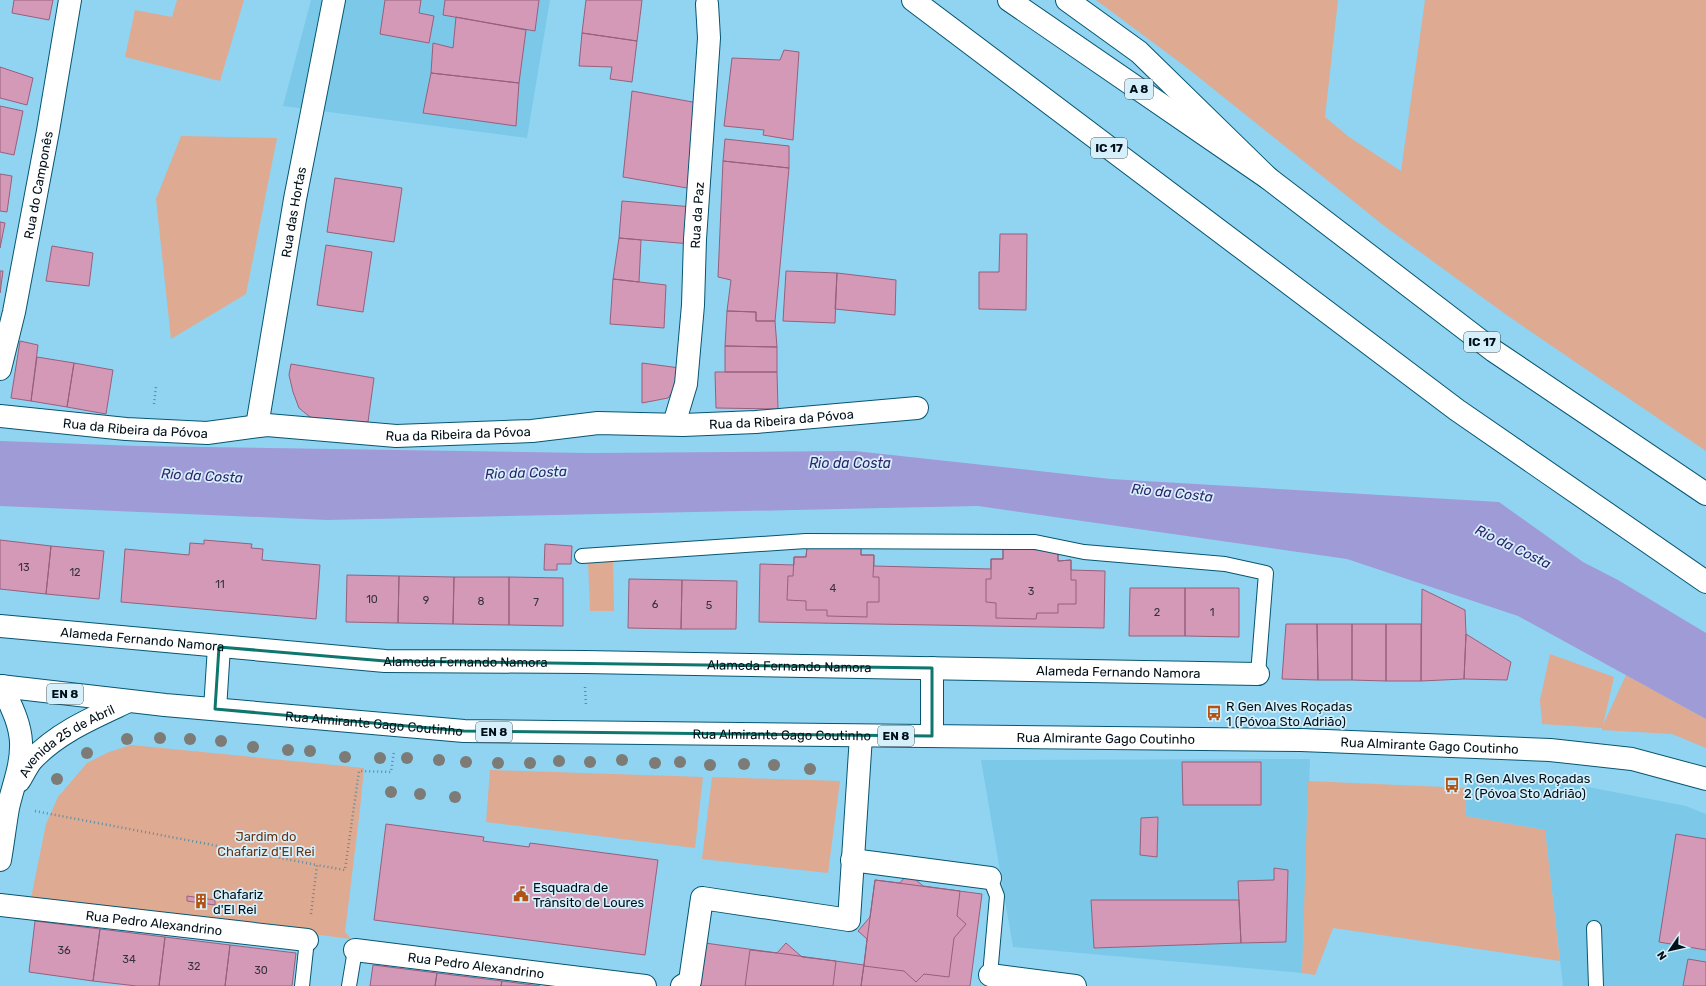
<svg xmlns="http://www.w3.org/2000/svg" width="1706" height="986" font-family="Rubik,sans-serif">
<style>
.built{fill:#7bc8e9}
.green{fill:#deaa91}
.water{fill:#9f9bd7}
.building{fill:#d499b7;stroke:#96607c}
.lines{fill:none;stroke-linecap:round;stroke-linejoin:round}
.service-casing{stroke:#065670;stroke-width:16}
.minor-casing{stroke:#065670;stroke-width:24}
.primary-casing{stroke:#065670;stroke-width:24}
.trunk-casing{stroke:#065670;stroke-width:24}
.motorway-casing{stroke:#065670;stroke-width:24}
.path{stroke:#5b8ca2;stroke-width:2.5;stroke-dasharray:1 3;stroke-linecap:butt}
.service{stroke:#fff;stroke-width:14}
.minor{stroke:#fff;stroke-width:22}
.primary{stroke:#fff;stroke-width:22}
.trunk{stroke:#fff;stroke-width:22}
.motorway{stroke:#fff;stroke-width:22}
.tree{fill:#7c7b76}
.marked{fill:none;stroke:#0f766e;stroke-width:3;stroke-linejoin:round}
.labels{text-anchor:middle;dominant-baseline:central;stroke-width:3.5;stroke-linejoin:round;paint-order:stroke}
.number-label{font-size:11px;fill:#353240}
.shield{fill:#d5effb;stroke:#40535c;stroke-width:1}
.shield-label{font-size:12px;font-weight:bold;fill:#001018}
.street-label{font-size:13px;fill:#001018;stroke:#d5effb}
.poi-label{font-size:13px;fill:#001018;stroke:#d5effb;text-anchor:start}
.park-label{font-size:13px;fill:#6b3210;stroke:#d5effb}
.water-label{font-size:14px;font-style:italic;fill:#32236a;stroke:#d5effb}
</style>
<rect width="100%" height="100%" fill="#90d4f2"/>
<path class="built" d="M311,0h239l-23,138 -244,-32z
M1310,759l-8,214 -289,-26 -32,-187z
M1468,776l61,4 59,7 98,19 20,8v172h-143l-18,-156 -80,-14z"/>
<path class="green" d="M177,0h67l-24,81 -95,-24 10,-47 37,7z
M1096,0h242l-13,117 24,20 52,34 24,-171h281v451l-198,-135 -125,-91 -197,-158z
M181,136l96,2 -31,156 -75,45 -15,-140z
M613,559l1,52h-24l-2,-51z
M1550,654l64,23 -11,48 23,-50 80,44v29l-34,-14 -70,-4v-2l-60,-4 -2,-24z
M131,745l233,23 -4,41 -15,123 6,7 -320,-41 15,-74 12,-27 29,-34 22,-11z
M490,770l213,7 -8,71 -209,-26z
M712,777l128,4 -12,92 -126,-14z
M1308,781l159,7 -2,28 80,14 15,131 -227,-33 -18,47 -13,-2z"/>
<path class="water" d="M0,441l139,5 449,7 267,-2 256,28 388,23 84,60 35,18 88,53v86l-188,-103 -171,-57 -369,-53 -651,14 -327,-14z"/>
<path class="building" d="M14,0h39l-4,20 -37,-7z
M385,0h36l-2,13 15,3 -5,27 -49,-9z
M445,0h94l-4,31 -92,-16z
M586,0h56l-5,41 -55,-8z
M456,17l70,13 -7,53 -88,-10 2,-30 20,5z
M582,33l55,8 -5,41 -22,-3 2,-12 -33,-1z
M784,50l15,2 -6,88 -30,-5 1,-5 -40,-4 8,-68 48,2z
M0,67l33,11 -6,27 -27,-7z
M431,73l88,10 -3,43 -93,-13z
M632,91l66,12 -5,86 -70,-12z
M0,106l23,5 -9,44 -14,-3z
M725,139l64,7v22l-66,-7z
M723,161l66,7 -14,153h-19v-9l-29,-1 4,-31 -13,-3z
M0,174l12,2 -5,36 -7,-1z
M335,178l67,10 -8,54 -67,-10z
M622,201l71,6 -2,37 -72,-6z
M0,222l5,1 -5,25z
M1000,234h27l-1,76 -47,-1v-37h20z
M619,238l22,2 -2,42 -26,-3z
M326,245l46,7 -9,60 -46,-7z
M52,246l41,7 -4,33 -43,-5z
M0,271h3l-3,22z
M786,271l51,2 -2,50 -52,-2z
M837,273l59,7 -1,35 -60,-6z
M613,279l53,6 -2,43 -54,-4z
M727,311l29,1v9h19l2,26 -52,-1z
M20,341l18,4 -7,56 -20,-3z
M725,346l52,1v25h-52z
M37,357l37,6 -7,44 -36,-6z
M74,363l39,7 -7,44 -39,-7z
M642,363l38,5 -4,19 -8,11 -26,5z
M291,364l83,14 -6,44 -27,2 -31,-7 -11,-9 -6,-16 -4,-17z
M715,372h62l1,37 -62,-1z
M0,540l51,6 -5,48 -46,-5z
M204,540l48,4 -1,4 12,1 -1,11 58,5 -4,54 -195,-17 4,-53 64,6 1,-12 14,1z
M545,544l27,2 -1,18h-14v6h-13z
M51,546l53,5 -5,48 -53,-5z
M807,547l54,1v7h13l-1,22h6v25h-12v15l-40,-1v-6h-21v-9l-19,-1 1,-24h5l1,-19h12z
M807,547l54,1v7h13v11l117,3v-10h12v-10l55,1v11l13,-1v10l34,1 -1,57 -345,-6 1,-58 34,1v-8h12z
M1003,549l55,1v11l13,-1v20h5v24h-18v9h-21l-1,6 -40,-1v-15l-10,-1v-23h5v-20h12z
M347,575l52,1 -1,47 -52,-1z
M399,576l55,1 -1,47 -55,-1z
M454,577h55v48l-56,-1z
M509,577l54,1v48l-54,-1z
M629,579l53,1 -1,49 -53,-1z
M682,580l55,1 -1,48h-55z
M1130,588h55v48h-56z
M1185,588h54v49l-54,-1z
M1422,589l43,21 1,24 -2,45 -43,2z
M1286,624h31l1,56 -36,-1z
M1317,624h35v56h-34z
M1352,624h34v57l-34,-1z
M1386,624h35v57h-35z
M1466,634l45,28 -4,18 -43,-1z
M1182,762h79v43h-78z
M1158,817l-1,40 -17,-2 1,-37z
M386,824l98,13 -1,4 46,6 1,-4 128,17 -13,95 -271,-35z
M1676,834l30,5v111l-47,-8z
M1274,868l14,2 -2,72 -45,1 -3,-62 36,-1z
M908,873l15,13 37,5 -3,25 9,8 -12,14 -5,39 -25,-3 -8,8 -12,-11 -40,-5 3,-27 -9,-8 12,-14 5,-37 25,3z
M875,880l107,14 -12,92h-109z
M187,896l28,4v5l-28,-4z
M1091,900h148l2,43 -147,5z
M35,921l65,8 -7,52 -64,-9z
M100,929l65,8 -6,49h-22l-44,-5z
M165,937l65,8 -5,41h-66z
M705,943l159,22 -3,21h-161z
M786,943l16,14 34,4 -3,25h-88l5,-36 27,3z
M230,945l66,8 -4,33h-67z
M1688,959l18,3v24h-23z
M373,965l64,8 -2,13h-65z
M437,973l65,8 -1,5h-66z
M502,981l38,5h-39z"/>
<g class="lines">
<g class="service-casing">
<path id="service" d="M582,556l224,-15 229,1 49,10 141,12 41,9 -8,101
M1594,928l2,58
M990,975l7,-79 -7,-18
M302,986l5,-46
M349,986l6,-36"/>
</g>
<g class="minor-casing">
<g id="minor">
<path id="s1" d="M0,369l14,-57 34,-181 22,-131"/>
<path id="s2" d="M0,416l126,13 81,4 60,-8 129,11 136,-5 66,-8 85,2 73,-3 161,-14"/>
<path id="s3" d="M674,424l12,-40 7,-79 2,-66 14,-201 -2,-34"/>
<path id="s4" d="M257,426l38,-227 39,-199"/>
<path id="s5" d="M0,626l385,35 200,1 673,12"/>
<path d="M932,668v68"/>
<path d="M0,688l2,-2c8,18 18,36 19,56 1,24 -8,43 -13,66 -3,17 -5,35 -8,52"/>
<path d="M215,709l4,-62"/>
<path id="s6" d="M19,781c4,-6 8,-15 13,-21 26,-28 63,-43 97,-59"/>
<path d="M852,860l138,18"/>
<path id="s7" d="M0,905l307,35"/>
<path id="s8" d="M355,950l290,36"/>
<path d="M990,975l85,11"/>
<path d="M682,986l8,-5 12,-83 147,22 12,-184"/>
</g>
</g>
<g class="primary-casing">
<g id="primary">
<path id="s9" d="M0,686l165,19 299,26 837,9 249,10 82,9 74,20"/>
</g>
</g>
<g class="trunk-casing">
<path id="trunk" d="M913,0l544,410 249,172
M1067,0l72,52 129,126 226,173 212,143"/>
</g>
<g class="motorway-casing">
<path id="motorway" d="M1009,0l259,178"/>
</g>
<path class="path" d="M154,404l2,-18
M585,687l1,19
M35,811l282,54
M311,914l6,-49 28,5 14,-99 32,1 3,-21"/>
<use href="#service" class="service"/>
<use href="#minor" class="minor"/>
<use href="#primary" class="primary"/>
<use href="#trunk" class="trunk"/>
<use href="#motorway" class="motorway"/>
</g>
<g class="tree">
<circle cx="160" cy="738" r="6"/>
<circle cx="127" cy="739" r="6"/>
<circle cx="190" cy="739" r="6"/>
<circle cx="221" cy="741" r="6"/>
<circle cx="253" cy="747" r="6"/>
<circle cx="288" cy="750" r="6"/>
<circle cx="310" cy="751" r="6"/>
<circle cx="87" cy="753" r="6"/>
<circle cx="345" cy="757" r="6"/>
<circle cx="380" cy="758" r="6"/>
<circle cx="407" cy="758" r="6"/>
<circle cx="439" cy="760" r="6"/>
<circle cx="622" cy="760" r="6"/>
<circle cx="559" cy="761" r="6"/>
<circle cx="466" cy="762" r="6"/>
<circle cx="590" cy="762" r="6"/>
<circle cx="680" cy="762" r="6"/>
<circle cx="498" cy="763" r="6"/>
<circle cx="530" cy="763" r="6"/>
<circle cx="655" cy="763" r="6"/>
<circle cx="744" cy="764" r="6"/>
<circle cx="710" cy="765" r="6"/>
<circle cx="774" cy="765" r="6"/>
<circle cx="810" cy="769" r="6"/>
<circle cx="57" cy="779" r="6"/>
<circle cx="391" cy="792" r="6"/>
<circle cx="420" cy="794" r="6"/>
<circle cx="455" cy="797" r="6"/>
</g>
<path class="marked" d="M219,647l166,14 547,7v68l-468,-5 -249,-22z"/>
<defs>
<g id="bus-bare" transform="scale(1.2)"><path d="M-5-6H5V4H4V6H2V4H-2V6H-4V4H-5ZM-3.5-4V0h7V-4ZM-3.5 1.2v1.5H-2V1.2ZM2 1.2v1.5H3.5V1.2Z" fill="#b45213" stroke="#d5effb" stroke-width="2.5" paint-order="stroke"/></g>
<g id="civic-bare" transform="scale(1.2)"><path d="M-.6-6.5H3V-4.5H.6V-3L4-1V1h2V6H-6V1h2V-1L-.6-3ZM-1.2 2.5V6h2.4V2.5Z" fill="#b45213" stroke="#d5effb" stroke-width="2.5" paint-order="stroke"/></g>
<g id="building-bare" transform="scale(1.2)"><path d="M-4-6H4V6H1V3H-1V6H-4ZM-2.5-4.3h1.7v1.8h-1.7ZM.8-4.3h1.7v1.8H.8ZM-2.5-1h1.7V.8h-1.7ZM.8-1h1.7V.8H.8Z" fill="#b45213" stroke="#d5effb" stroke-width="2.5" paint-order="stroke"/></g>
</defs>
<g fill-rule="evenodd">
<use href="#bus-bare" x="1214" y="713"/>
<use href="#bus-bare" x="1452" y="785"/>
<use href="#civic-bare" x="521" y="894"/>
<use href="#building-bare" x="201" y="901"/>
</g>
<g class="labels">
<g class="number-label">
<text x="24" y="567">13</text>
<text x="75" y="572">12</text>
<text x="220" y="584">11</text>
<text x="833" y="588">4</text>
<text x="1031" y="591">3</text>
<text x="372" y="599">10</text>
<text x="426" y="600">9</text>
<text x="481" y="601">8</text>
<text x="536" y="602">7</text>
<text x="655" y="604">6</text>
<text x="709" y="605">5</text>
<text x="1157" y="612">2</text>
<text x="1212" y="612">1</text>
<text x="64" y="950">36</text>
<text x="129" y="959">34</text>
<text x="194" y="966">32</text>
<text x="261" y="970">30</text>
</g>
<g class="shield">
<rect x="1125" y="79" width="28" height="20" rx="3"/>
<rect x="1091" y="138" width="36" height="20" rx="3"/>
<rect x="1464" y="332" width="36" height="20" rx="3"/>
<rect x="47" y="684" width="36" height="20" rx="3"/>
<rect x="476" y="722" width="36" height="20" rx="3"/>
<rect x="878" y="726" width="36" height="20" rx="3"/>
</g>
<g class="shield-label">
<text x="1139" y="89">A 8</text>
<text x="1109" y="148">IC 17</text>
<text x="1482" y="342">IC 17</text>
<text x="65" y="694">EN 8</text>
<text x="494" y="732">EN 8</text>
<text x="896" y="736">EN 8</text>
</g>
<g class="street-label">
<text stroke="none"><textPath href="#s1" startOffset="188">Rua do Camponês</textPath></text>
<text stroke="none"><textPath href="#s4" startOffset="217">Rua das Hortas</textPath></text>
<text stroke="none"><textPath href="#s3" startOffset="211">Rua da Paz</textPath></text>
<text stroke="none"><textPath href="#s2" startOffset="784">Rua da Ribeira da Póvoa</textPath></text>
<text stroke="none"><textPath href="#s2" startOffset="136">Rua da Ribeira da Póvoa</textPath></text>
<text stroke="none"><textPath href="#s2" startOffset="460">Rua da Ribeira da Póvoa</textPath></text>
<text stroke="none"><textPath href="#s5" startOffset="143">Alameda Fernando Namora</textPath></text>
<text stroke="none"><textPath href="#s5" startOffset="467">Alameda Fernando Namora</textPath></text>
<text stroke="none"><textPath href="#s5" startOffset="791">Alameda Fernando Namora</textPath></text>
<text stroke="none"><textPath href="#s5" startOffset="1120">Alameda Fernando Namora</textPath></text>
<text stroke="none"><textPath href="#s9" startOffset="376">Rua Almirante Gago Coutinho</textPath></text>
<text stroke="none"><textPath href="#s9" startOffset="784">Rua Almirante Gago Coutinho</textPath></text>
<text stroke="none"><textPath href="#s9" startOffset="1108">Rua Almirante Gago Coutinho</textPath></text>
<text stroke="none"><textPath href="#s6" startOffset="64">Avenida 25 de Abril</textPath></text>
<text stroke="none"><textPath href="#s9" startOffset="1432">Rua Almirante Gago Coutinho</textPath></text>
<text stroke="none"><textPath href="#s7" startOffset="155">Rua Pedro Alexandrino</textPath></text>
<text stroke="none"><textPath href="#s8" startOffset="122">Rua Pedro Alexandrino</textPath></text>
</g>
<g class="poi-label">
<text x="1226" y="706">R Gen Alves Roçadas<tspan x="1226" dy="15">1 (Póvoa Sto Adrião)</tspan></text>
<text x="1464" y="778">R Gen Alves Roçadas<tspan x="1464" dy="15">2 (Póvoa Sto Adrião)</tspan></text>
<text x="533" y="887">Esquadra de<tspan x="533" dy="15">Trânsito de Loures</tspan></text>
<text x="213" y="894">Chafariz<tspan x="213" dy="15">d'El Rei</tspan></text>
</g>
<g class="park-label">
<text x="266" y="836">Jardim do<tspan x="266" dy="15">Chafariz d'El Rei</tspan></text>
</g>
<g class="water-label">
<text x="850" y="463">Rio da Costa</text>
<text transform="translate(526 473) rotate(-2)">Rio da Costa</text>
<text transform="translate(202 476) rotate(3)">Rio da Costa</text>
<text transform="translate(1172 493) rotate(6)">Rio da Costa</text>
<text transform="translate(1513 547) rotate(26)">Rio da Costa</text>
</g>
</g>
<g transform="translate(1670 950) rotate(236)" stroke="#d5effb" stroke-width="3" paint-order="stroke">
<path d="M0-3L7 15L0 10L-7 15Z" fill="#001018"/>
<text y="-6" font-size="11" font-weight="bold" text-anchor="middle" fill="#001018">N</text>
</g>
</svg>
